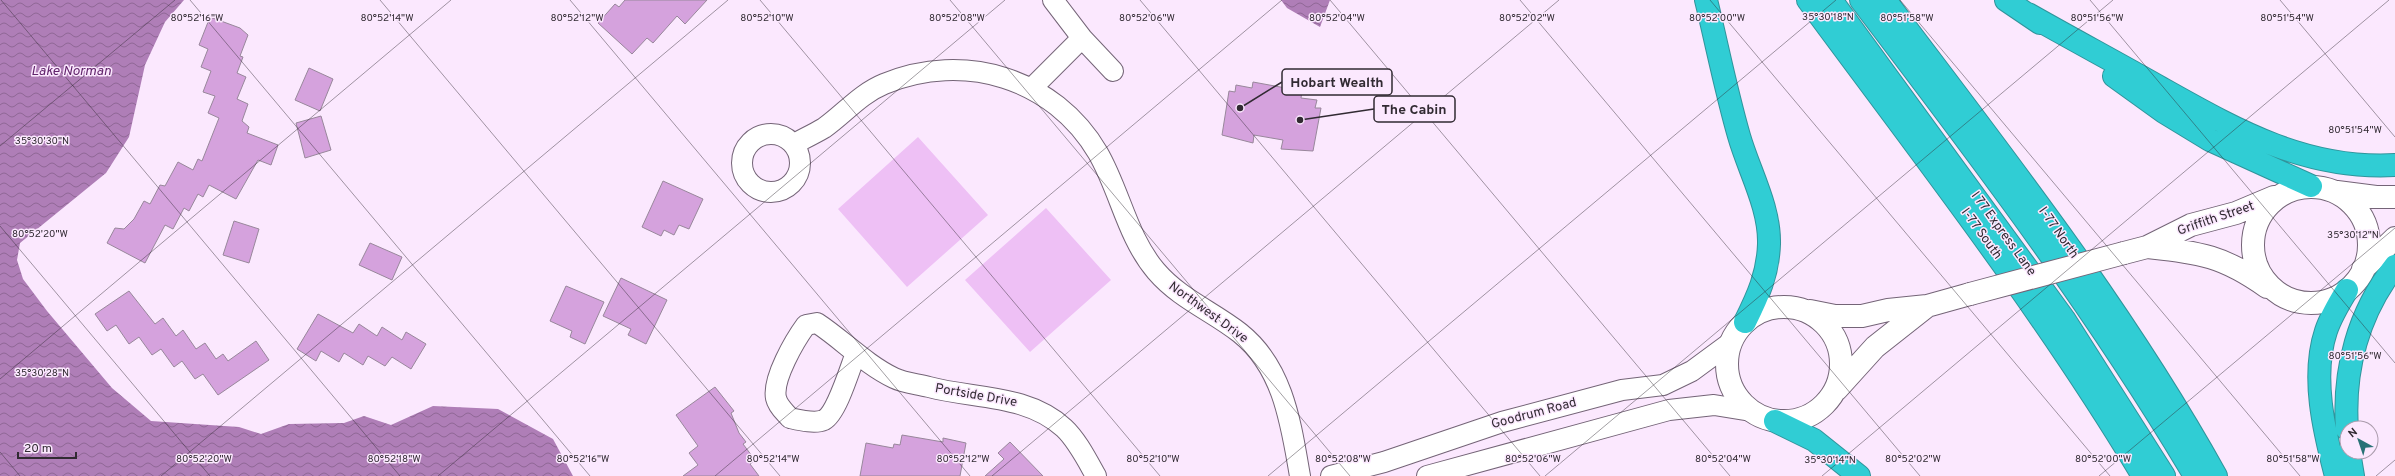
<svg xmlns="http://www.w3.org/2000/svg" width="2395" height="476" font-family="Overpass,sans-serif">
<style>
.pitch{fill:#eec0f5}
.water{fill:url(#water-waves)}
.building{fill:#d5a2dd;stroke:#98879b}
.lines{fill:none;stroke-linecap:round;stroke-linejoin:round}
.street-casing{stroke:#746477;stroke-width:22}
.secondary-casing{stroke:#746477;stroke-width:24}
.highway-casing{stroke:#30949b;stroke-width:24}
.street{stroke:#fff;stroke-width:20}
.secondary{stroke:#fff;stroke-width:22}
.highway{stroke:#30cdd4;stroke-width:22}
.secondary-bridge-casing{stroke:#746477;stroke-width:24;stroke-linecap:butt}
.secondary-bridge{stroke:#fff;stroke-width:22}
.ticks{fill:none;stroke:#312a32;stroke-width:1;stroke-opacity:0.45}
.labels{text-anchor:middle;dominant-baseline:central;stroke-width:3;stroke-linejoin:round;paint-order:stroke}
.street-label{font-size:13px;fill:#312a32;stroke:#fbe8fe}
.water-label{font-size:14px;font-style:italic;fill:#62256c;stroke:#fbe8fe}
.ticks-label{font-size:10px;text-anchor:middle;fill:#312a32;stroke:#fbe8fe;stroke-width:3;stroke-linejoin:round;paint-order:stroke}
.leader{fill:none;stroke:#312a32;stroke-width:1.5}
.callout-dot{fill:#312a32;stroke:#fbe8fe;stroke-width:1.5}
.callout{fill:#fbe8fe;stroke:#312a32;stroke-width:1.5}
.callout-label{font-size:14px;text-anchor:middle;font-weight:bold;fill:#312a32}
</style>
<defs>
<pattern id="water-waves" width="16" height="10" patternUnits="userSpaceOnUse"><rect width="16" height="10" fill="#af7eb7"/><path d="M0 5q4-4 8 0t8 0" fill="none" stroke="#8f6795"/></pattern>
</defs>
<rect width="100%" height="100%" fill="#fbe8fe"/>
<path class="pitch" d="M918,137l70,78 -81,72 -69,-78z
M1046,208l65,72 -81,72 -65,-72z"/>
<path class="water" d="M0,0h184l-19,22 -20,43 -16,72 -23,36 -86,70 -3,17 6,19 24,32 65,77 39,33 88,6 22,7 28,-10 55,-1 20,-7 27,9 42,-19 65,3 55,30 20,37h-573z
M1281,0h49l-10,27 -33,-19z"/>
<path class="building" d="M625,0h82l-22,24 -8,-8 -24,27 -6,-5 -15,16 -34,-31 17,-19 4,3z
M210,17l30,11 8,7 -8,21 3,1 -6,16 9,4 -9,22 11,5 -6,17 7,6 -2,6 31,12 -7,20 -13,-5 -22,39 -27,-14 -6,12 -5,-3 -9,17 -5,-3 -11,21 -8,-4 -20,38 -38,-20 8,-15 9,1 10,-10 10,-18 6,3 10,-19 5,1 13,-24 15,8 5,-11 4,2 17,-43 -11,-5 7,-17 -12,-4 8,-21 -10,-4 7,-18 -9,-4z
M309,68l24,11 -13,32 -25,-11z
M1253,82l49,9 -1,7 16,2 -2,8h6l-8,43 -32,-2 2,-9 -29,-5 -1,8 -31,-8 7,-44 6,1 1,-7 16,3z
M321,116l10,34 -26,8 -9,-35z
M663,181l40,18 -14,30 -10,-4 -5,10 -10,-5 -3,6 -19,-9z
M234,221l25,8 -10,34 -26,-8z
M370,243l32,14 -10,23 -33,-15z
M621,278l46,22 -21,44 -18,-9 3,-6 -28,-13z
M566,286l38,16 -19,42 -15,-7 2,-6 -22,-10z
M129,291l26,33 8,-6 13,18 7,-6 13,19 9,-6 11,16 7,-5 5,7 28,-20 13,19 -51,35 -15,-21 -8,5 -13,-18 -8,6 -13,-18 -9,6 -13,-18 -10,7 -13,-19 -9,6 -12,-17z
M318,314l35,19 6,-9 18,12 5,-9 20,13 4,-8 20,12 -15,25 -19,-12 -7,9 -17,-10 -5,9 -19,-12 -5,9 -18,-11 -5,10 -19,-12z
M715,387l19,24 -3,2 8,20 7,9 -3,2 12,16 -5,4 9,12h-76l15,-11 -9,-12 9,-7 -22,-31z
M902,435l41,7v-4l23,5 -6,33h-100l6,-33 27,5 1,-4 6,1z
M1010,442l33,34h-58l19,-17 -6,-6z"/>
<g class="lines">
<g class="street-casing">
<path id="street" d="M1053,0l29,38
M1032,88l50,-50 31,33
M742 163a29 29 0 1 1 58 0a29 29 0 1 1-58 0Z
M794,144c9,-5 20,-10 30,-16 21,-15 36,-34 60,-44 80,-33 170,-6 214,69 22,38 29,84 58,118 24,28 56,40 84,62 44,35 51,92 60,143
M856,353c-6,15 -19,60 -32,67 -9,4 -25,0 -34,-2 -5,-6 -12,-11 -14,-20 -4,-19 19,-58 30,-73l11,-2c26,17 48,41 77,55 10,5 24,6 35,9 45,12 98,7 135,41 13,12 23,32 32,48
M1331,476l53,-14 118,-40 120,-32 41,-5 29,-14 38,-28
M1427,476l242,-66 45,-5 37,6"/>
</g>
<g class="secondary-casing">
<path id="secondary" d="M2253 245a58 58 0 1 1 116 0a58 58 0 1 1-116 0Z
M2337,192l39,5h19
M2147,247c53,6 75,8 120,40
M2124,253l23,-6 44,-22 45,-12 38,-16
M2363,269l32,-31
M1727 364a57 57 0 1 1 114 0a57 57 0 1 1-114 0Z
M1810,311l25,5h27l26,-6 39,-4 43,-12
M1837,389l38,-42 52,-41"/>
</g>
<g class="highway-casing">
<path id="highway" d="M1706,0c11,45 20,91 33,136 10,35 31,71 30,108 -1,30 -11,52 -24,78
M1808,0c115,156 235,309 335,476
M1831,0l233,319 100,157
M1861,0c118,155 235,309 334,476
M1885,0c116,154 237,307 331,476
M2006,0l34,23
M2028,14c44,25 89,49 133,74 75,42 144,82 234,77
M2114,76l50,36 46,28 101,46
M1775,421l39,19 45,36
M2347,429c-4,-59 11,-116 48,-163
M2349,452l4,24
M2336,476c-12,-45 -25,-100 -10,-145 5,-15 13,-28 21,-41"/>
</g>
<use href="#street" class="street"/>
<use href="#secondary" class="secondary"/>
<use href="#highway" class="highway"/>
<g class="secondary-bridge-casing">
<path id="secondary-bridge" d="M1970,294l154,-41"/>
</g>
<use href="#secondary-bridge" class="secondary-bridge"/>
</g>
<path class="ticks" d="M1,0l399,476M190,0l400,476M380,0l400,476M570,0l400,476M760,0l400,476M950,0l400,476M1140,0l400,476M1330,0l400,476M1520,0l400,476M1710,0l400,476M1900,0l400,476M2090,0l305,363M2280,0l115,137M0,146l175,-146M0,226l210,250M0,379l451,-379M0,452l20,24M161,476l567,-476M438,476l567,-476M715,476l567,-476M992,476l567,-476M1268,476l568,-476M1545,476l568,-476M1822,476l567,-476M2099,476l296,-248M2376,476l19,-16"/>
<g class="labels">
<g class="street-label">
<text transform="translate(2216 219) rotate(-19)">Griffith Street</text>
<text transform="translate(2058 233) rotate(55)">I-77 North</text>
<text transform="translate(1981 234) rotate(54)">I-77 South</text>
<text transform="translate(2003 234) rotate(54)">I 77 Express Lane</text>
<text transform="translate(1208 313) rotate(36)">Northwest Drive</text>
<text transform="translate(976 396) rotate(10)">Portside Drive</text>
<text transform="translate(1534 414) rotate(-15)">Goodrum Road</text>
</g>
<g class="water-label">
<text x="71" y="71">Lake Norman</text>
</g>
</g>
<g class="ticks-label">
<text x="1828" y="20">35°30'18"N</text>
<text x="1717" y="21">80°52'00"W</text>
<text x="1907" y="21">80°51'58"W</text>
<text x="387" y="21">80°52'14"W</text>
<text x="1337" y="21">80°52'04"W</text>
<text x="2097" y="21">80°51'56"W</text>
<text x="2287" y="21">80°51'54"W</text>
<text x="197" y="21">80°52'16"W</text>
<text x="577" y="21">80°52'12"W</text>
<text x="767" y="21">80°52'10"W</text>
<text x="957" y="21">80°52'08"W</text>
<text x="1147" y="21">80°52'06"W</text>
<text x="1527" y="21">80°52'02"W</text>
<text x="2355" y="133">80°51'54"W</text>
<text x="42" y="144">35°30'30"N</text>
<text x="40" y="237">80°52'20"W</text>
<text x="2353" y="238">35°30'12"N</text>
<text x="2355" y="359">80°51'56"W</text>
<text x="42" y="376">35°30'28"N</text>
<text x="204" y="462">80°52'20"W</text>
<text x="394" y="462">80°52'18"W</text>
<text x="583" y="462">80°52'16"W</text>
<text x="773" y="462">80°52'14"W</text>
<text x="963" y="462">80°52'12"W</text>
<text x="1153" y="462">80°52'10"W</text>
<text x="1343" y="462">80°52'08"W</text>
<text x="1533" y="462">80°52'06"W</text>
<text x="1723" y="462">80°52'04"W</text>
<text x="1913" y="462">80°52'02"W</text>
<text x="2103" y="462">80°52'00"W</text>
<text x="2293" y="462">80°51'58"W</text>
<text x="1830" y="463">35°30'14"N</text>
</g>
<path class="leader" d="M1240 108L1282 82M1300 120L1374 109"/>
<g class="callout-dot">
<circle cx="1240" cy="108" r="4"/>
<circle cx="1300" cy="120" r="4"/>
</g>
<g class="callout">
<rect x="1282" y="69" width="110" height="26" rx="4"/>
<rect x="1374" y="96" width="81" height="26" rx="4"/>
</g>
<g class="callout-label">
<text x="1337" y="87">Hobart Wealth</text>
<text x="1414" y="114">The Cabin</text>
</g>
<g transform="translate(2359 440) rotate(320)"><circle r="19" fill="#fbe8fe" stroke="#aa9cac"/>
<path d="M0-3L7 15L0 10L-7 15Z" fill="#277276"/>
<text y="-6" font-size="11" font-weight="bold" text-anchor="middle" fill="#312a32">N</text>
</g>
<path d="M18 452v6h58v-6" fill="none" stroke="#312a32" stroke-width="2"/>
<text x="24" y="452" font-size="12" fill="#312a32" stroke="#fbe8fe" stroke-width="3" paint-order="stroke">20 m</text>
</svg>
